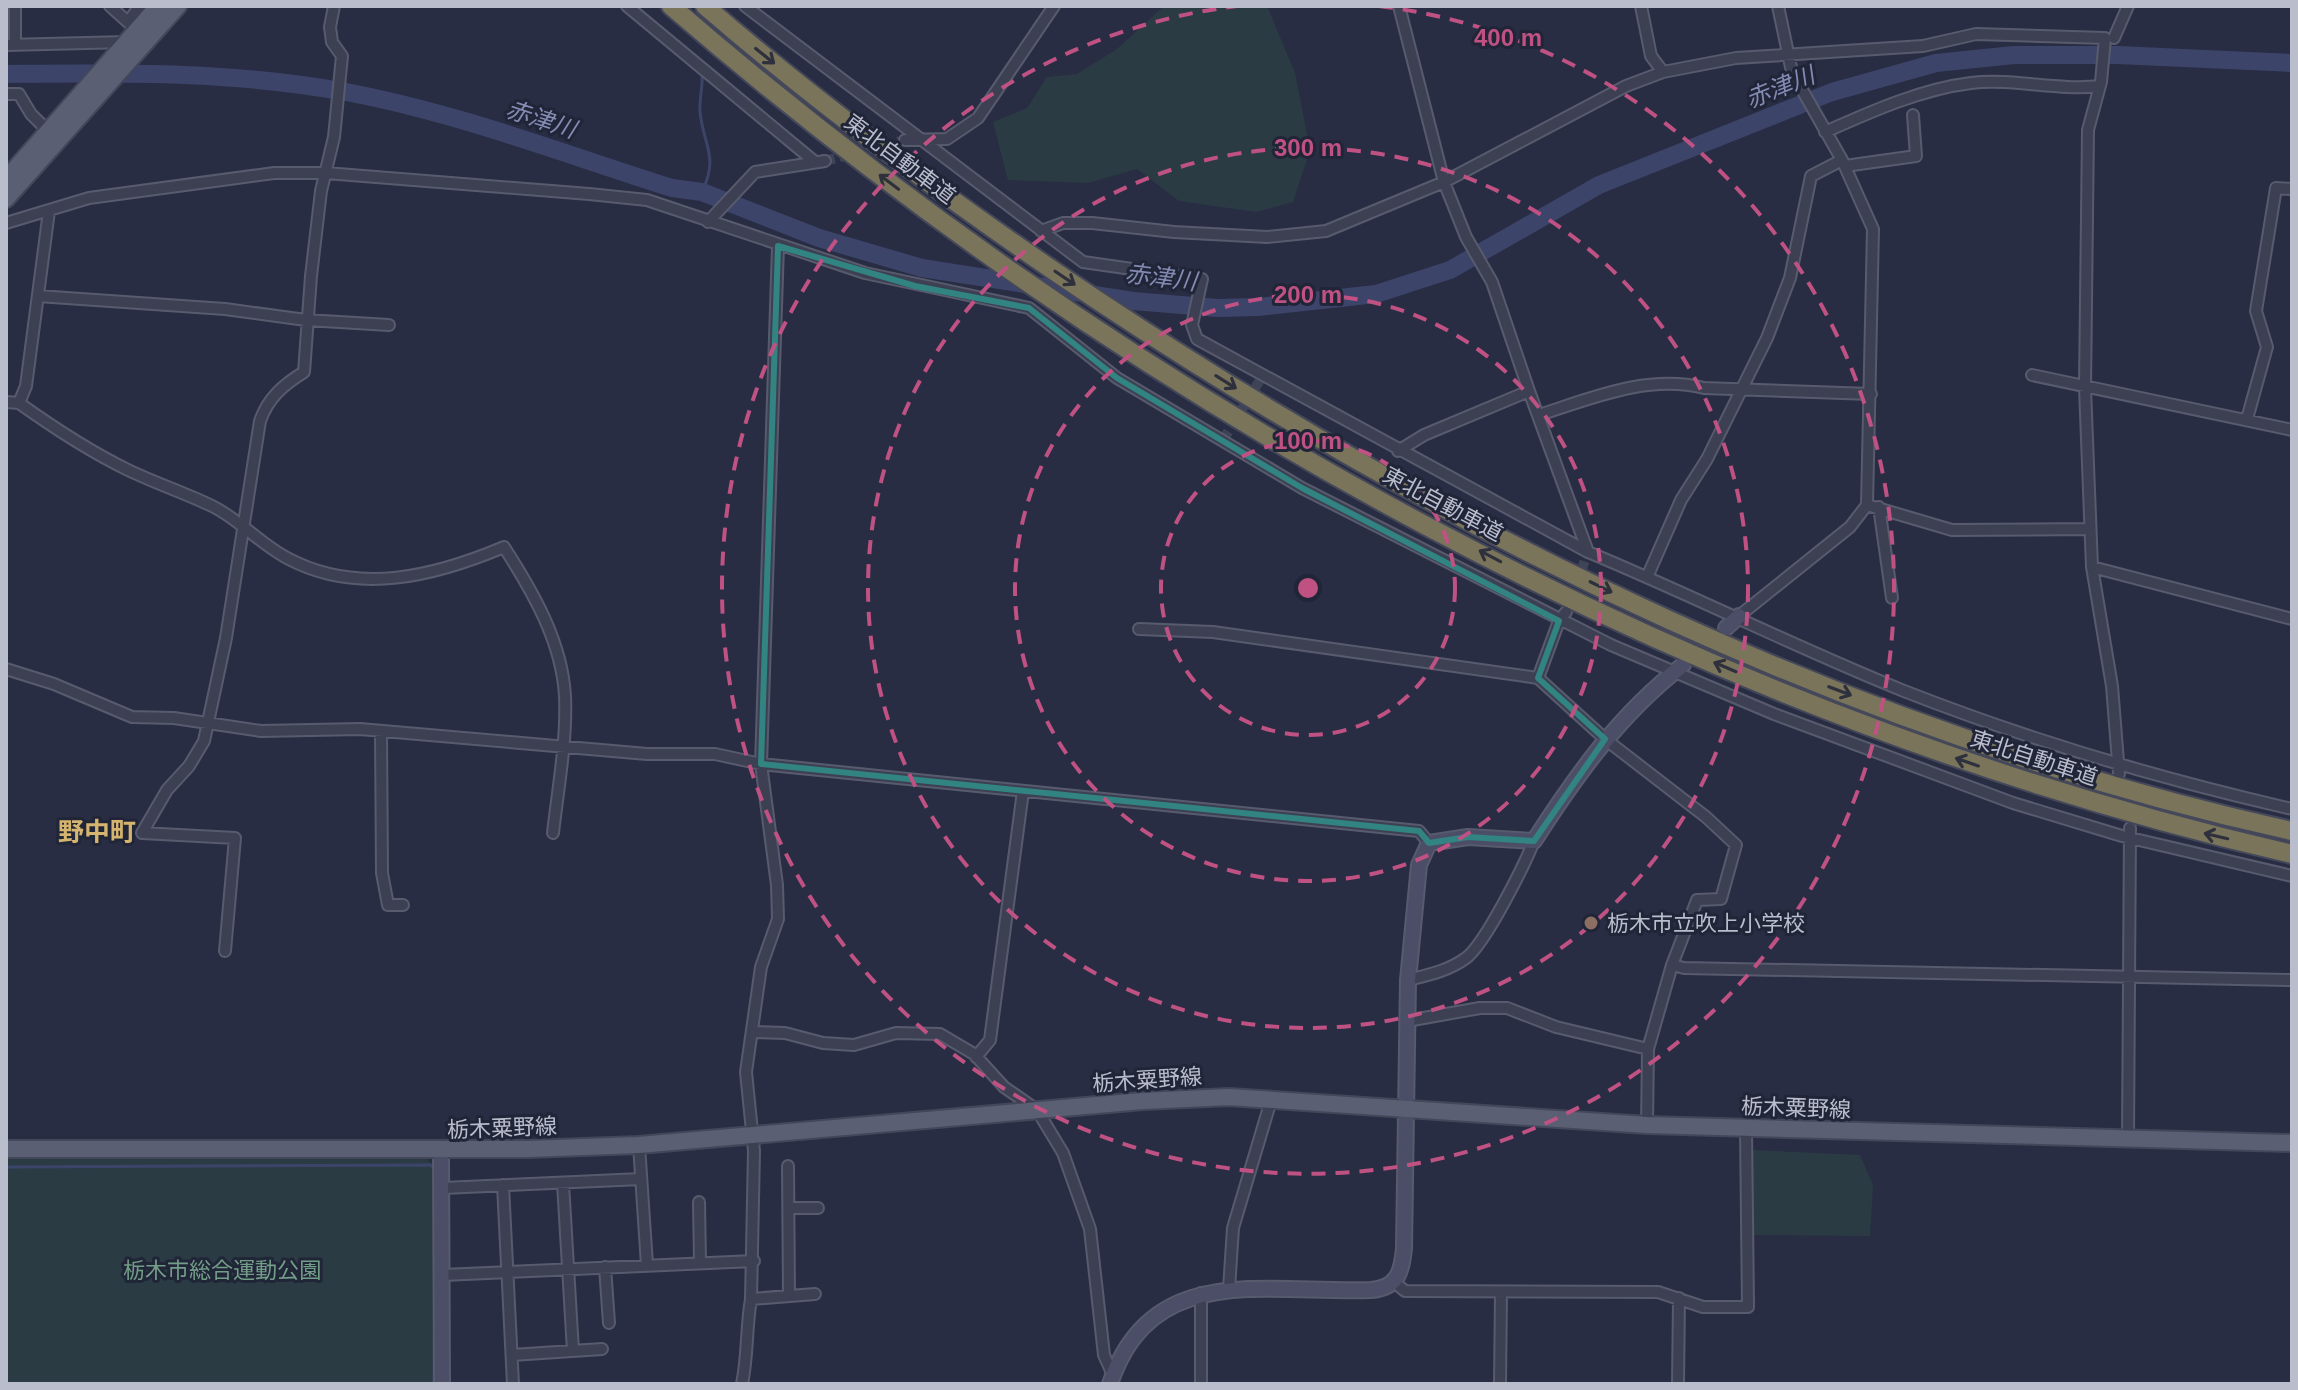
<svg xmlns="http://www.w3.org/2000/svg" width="2298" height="1390" font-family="Helvetica,'Noto Sans JP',sans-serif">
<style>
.green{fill:#2b3b44}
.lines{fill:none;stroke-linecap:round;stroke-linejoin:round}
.stream{stroke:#3d446a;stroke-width:3}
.river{stroke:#3d446a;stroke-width:18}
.street-tunnel{stroke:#3e4358;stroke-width:10;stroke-dasharray:10 5;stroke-linecap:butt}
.street-casing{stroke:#585b6d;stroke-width:14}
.secondary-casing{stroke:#585b6d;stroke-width:18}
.primary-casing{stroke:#434759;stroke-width:20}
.highway-casing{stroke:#44485a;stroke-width:22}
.street{stroke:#3d4053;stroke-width:10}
.secondary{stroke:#4b4e66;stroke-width:14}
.primary{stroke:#5b5f73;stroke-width:16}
.highway{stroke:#79745a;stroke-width:18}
.oneway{stroke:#2e313d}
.marked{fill:none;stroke:#318481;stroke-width:6;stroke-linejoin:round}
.ring{fill:none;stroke:#bf5283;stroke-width:4;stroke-dasharray:14 10}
.education-dot{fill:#8d6e63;stroke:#212538;stroke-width:3}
.labels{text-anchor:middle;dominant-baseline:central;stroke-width:6;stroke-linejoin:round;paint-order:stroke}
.street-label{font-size:22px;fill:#babdcc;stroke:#212538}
.poi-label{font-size:22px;fill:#babdcc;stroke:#212538;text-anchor:start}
.park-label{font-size:22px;fill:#729d87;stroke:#212538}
.water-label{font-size:24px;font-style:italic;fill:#838bb2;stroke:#212538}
.quarter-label{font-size:26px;font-weight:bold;fill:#d4b46e;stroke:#212538}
.centre{fill:#bf5283;stroke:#212538;stroke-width:4}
.ring-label{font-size:24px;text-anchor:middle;font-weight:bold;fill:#bf5283;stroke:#212538;stroke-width:6;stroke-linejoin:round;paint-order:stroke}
</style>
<rect width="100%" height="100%" fill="#282d43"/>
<path class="green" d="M1164,6h103l28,67 15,77 -17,52 -37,10 -77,-11 -42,-32 -49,14 -80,-3 -15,-58 34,-14 20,-31 30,-3 40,-25z
M1753,1150l107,5 13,30 -3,51 -118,-1z
M6,1156l419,2 10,8 2,218h-431z"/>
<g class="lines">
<path class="stream" d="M702,74c1,13 -3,26 -2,38 4,36 19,44 2,80
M6,1167l425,-2 5,7
M434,1384l1,-108"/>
<path class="river" d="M6,74c114,-1 226,-3 340,18 112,21 218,62 326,96l30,4 117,46 103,30 211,33 85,7 40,-1 118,-13 74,-24 149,-85 233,-93 104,-29 78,-8h104l174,8"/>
<path class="street-tunnel" d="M825,161l80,-21
M1223,440l39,-63
M1571,599l17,-47"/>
<g class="street-casing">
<path id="street" d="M15,6v39
M110,6l29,26
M627,6l188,156
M745,6l338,256 119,17 -10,46 5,14 391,213c106,44 209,96 316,139 125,49 257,88 388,118
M1399,6l45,176 22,55 26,45 37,109
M1641,6l10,50 12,16
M128,22l12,-16
M2114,38l14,-32
M6,45l121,-3
M6,94h13l12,20 17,17
M1825,132c45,-20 96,-43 146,-49 43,-5 86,8 129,3
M905,140l42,-1 31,-21 76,-112
M1845,166l71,-10 -3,-41
M708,222l47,-50 70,-11
M6,223l83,-25 185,-25h52l263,21 58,6 218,73 164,35 88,70 185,110 309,157 163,69 239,89 109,33 170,40
M1041,231l22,-8h29l82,9 93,5 59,-6 118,-49 182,-96 37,-14 73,-14 187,-12 53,-12 129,4 -4,44 -13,48 -3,258 7,179 20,119 7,88
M778,246l-17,518 16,121 1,34 -17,48 -15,105 8,79 -3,148 64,-5
M38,296l187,13 81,11 83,5
M2032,375l260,55
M6,402l13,1 7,-17 23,-175
M19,403c35,25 70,48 109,67 27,13 57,23 84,36 27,13 48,38 75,52 71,38 148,18 217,-11 29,45 58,95 61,149 2,45 -7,92 -12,137
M1539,415c53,-17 109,-41 165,-27l167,6
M2247,419l20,-72 -11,-36 20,-123 16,1
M1398,451l26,-16 105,-44 59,161
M1867,505l85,25 138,-1
M1879,507l13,91
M2092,567l200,52
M1648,575l33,-75 26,-41 60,-121 23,-60 21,-102 31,-16
M1739,616l111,-89 17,-22 6,-276 -31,-69 -50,-88 -14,-66
M1139,629l74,3 325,46 21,-57 7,-9
M6,669l48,15 78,33 42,1 87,13 99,-2 287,25h68l46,10 658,67 10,12
M1538,678l67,61 101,78 30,28 -15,54 -24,1 -25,65 -24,84 -1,76
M381,731l1,142 6,32h15
M225,951l10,-113 -93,-5 25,-43 22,-24 15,-25 22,-103 34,-217c8,-23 23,-36 44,-49l7,-96 10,-85 13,-54 8,-81 -10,-14 -2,-15 4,-21
M1672,965l12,3 608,12
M1408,980c20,-5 40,-9 58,-22 19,-14 58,-92 68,-117
M1407,1021l73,-13h27l49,19 92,22
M752,1032l33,1 38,10 31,2 42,-12 44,1 34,20 30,33 33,23 26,43 27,76 14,126 9,20
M976,1057l14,-17 33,-249
M2128,1139l2,-311
M639,1145l8,120
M788,1166l1,130
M563,1183l10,168
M503,1185l10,199
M443,1188l198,-9
M699,1202l1,61
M789,1208h29
M605,1267l4,56
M443,1275l311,-14
M1394,1282l11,9 253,1 45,15h45l-2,-178
M1229,1289l4,-61 39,-131
M512,1355l90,-6
M742,1384c6,-29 4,-56 9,-85
M1201,1384v-91
M1500,1384l1,-91
M1678,1384l1,-86"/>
</g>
<g class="secondary-casing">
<path id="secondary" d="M1726,628l13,-12
M441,1152l1,232
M1110,1384c41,-124 159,-90 261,-94 27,-2 31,-19 33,-42l4,-268 11,-115 10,-22 39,-6 66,4c43,-67 86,-127 149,-176"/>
</g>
<g class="primary-casing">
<path id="primary" d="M6,179l152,-173
M6,199l172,-193
M6,1149h522l111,-4 504,-44 86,-4 418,28 645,18"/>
</g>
<g class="highway-casing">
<path id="highway" d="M671,6c463,400 1023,710 1621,848
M705,6c124,107 256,203 392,294 363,241 768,437 1195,531"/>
</g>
<use href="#street" class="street"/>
<use href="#secondary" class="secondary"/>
<use href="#primary" class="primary"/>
<use href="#highway" class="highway"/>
</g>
<defs><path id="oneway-shaft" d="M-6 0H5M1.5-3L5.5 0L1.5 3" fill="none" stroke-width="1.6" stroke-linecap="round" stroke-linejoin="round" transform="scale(2)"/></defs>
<g class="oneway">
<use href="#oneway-shaft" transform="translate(765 56) rotate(39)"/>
<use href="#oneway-shaft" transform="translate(889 182) rotate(-143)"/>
<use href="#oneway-shaft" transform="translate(1065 278) rotate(34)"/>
<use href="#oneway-shaft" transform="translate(1226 382) rotate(32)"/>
<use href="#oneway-shaft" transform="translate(1490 556) rotate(-152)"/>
<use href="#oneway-shaft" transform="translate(1601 587) rotate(26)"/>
<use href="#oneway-shaft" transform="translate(1725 667) rotate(-157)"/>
<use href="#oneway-shaft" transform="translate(1840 691) rotate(21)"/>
<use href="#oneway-shaft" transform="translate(1967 762) rotate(-161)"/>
<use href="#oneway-shaft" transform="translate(2216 836) rotate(-167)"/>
</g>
<path class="marked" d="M778,246l137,40 114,22 88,70 185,110 257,133 -21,57 67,61 -71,102 -66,-4 -39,6 -10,-12 -658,-67z"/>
<g class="ring">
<circle cx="1308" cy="588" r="147"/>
<circle cx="1308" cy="588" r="293"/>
<circle cx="1308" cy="588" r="440"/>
<path d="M1379 6A586 586 0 1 1 1237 6"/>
</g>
<circle class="education-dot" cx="1591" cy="923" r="8"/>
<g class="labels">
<g class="street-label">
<text transform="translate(900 159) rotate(37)">東北自動車道</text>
<text transform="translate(1443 504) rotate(28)">東北自動車道</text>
<text transform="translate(2034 758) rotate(18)">東北自動車道</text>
<text transform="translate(1147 1080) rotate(-4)">栃木粟野線</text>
<text transform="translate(1796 1108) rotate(2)">栃木粟野線</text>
<text transform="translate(502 1128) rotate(-2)">栃木粟野線</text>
</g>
<g class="poi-label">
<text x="1607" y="923">栃木市立吹上小学校</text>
</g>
<g class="park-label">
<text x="222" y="1270">栃木市総合運動公園</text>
</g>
<g class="water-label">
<text transform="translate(1780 87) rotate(-22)">赤津川</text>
<text transform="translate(541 119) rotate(18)">赤津川</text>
<text transform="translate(1161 277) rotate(7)">赤津川</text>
</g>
<g class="quarter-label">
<text x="97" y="832">野中町</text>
</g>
</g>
<circle cx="1308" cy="588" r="12" class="centre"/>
<g class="ring-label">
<text x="1508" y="46">400 m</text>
<text x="1308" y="156">300 m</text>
<text x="1308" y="303">200 m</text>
<text x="1308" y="449">100 m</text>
</g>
<rect width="2298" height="1390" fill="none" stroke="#babdcc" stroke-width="16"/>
</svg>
